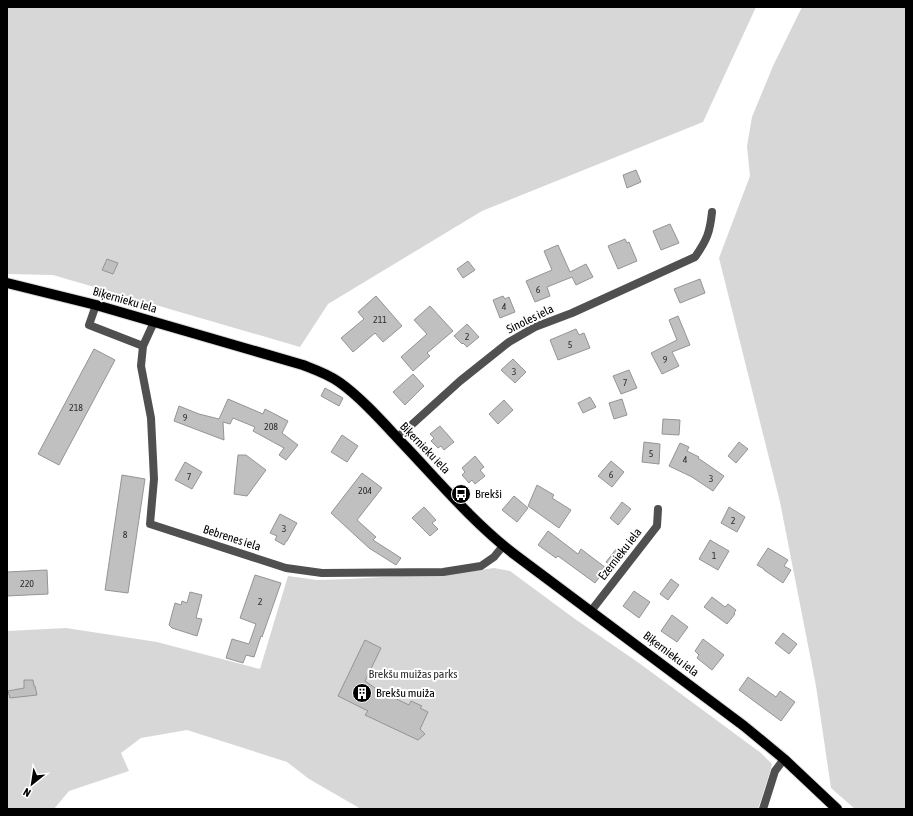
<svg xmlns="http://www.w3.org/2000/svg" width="913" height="816" font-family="'Asap Condensed',sans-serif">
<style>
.green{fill:#d7d7d7}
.building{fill:#c0c0c0;stroke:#949494}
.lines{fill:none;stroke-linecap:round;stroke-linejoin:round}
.primary-casing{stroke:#dbdbdb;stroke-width:12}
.minor{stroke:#505050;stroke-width:8}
.primary{stroke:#000;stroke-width:10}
.labels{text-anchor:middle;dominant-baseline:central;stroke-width:4;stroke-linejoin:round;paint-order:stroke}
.number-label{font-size:10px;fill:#303030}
.street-label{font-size:12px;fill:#000;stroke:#fff}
.poi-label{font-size:12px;fill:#000;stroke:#fff;text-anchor:start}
.park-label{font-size:12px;fill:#2e2e2e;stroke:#fff}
</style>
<rect width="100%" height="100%" fill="#fff"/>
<path class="green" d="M7,7h749l-53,115 -221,89 -154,93 -28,43 -247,-72 -46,-1z
M802,7h104v802h-51l-24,-21 -15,-102 -36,-184 -61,-244 31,-82 -3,-30 5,-29 21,-51z
M494,568l16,3 65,48 64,44 122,90 11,11 -2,8 -12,37h-397l-52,-30 -22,-17 -100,-32 -46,8 -20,15 8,18 -60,20 -15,18h-47v-178l59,-3 91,14 103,27 28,-93 29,4 33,-1 116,-7z"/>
<path class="building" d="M636,170l5,12 -14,6 -4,-13z
M670,224l9,19 -18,7 -8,-19z
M625,239l2,4 2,-1 8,19 -19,8 -10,-23z
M558,245l12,27 16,-8 7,13 -17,8 -4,-8 -25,10 3,9 -15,6 -9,-21 26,-11 -8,-19z
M107,259l11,4 -5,11 -11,-4z
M468,261l7,9 -12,8 -6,-9z
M700,279l5,14 -25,10 -6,-14z
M376,296l26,30 -19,16 -8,-9 -22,19 -12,-14 23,-19 -6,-7z
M503,296l2,3 4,-2 6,15 -15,6 -7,-18z
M430,306l23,25 -26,22 3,3 -17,15 -12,-14 26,-23 -13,-14z
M678,316l12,29 -18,7 7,14 -17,8 -11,-21 26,-13 -8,-20z
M467,324l12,13 -12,10 -4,-4 -1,1 -8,-8z
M576,329l3,6 5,-2 6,15 -32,12 -8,-20z
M94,349l21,11 -56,105 -21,-11z
M513,359l13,13 -11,11 -14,-13z
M629,370l8,18 -16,6 -8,-18z
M413,374l11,12 -19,19 -12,-13z
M325,388l18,10 -4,8 -18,-10z
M590,397l6,10 -13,6 -5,-10z
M228,399l35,15 2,-5 23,12 -6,12 16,12 -12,15 -7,-5 5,-7 -31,-17 2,-4 -22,-9 -3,6 -7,-2 1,18 -50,-19 5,-15 20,8 20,5z
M622,399l5,16 -13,4 -5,-16z
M504,400l9,10 -15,14 -9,-10z
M663,419l17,1 -1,15 -17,-1z
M440,426l14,16 -10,8 -3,-4 -3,2 -7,-7 3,-3 -4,-4z
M342,435l16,11 -11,16 -16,-10z
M644,442l16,2 -1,20 -17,-2z
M739,442l9,7 -12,14 -8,-7z
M680,443l9,4 -2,4 12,6 -1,1 26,18 -11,15 -21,-14 -23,-11z
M238,455h8l20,15 -19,26 -13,-2z
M475,456l9,11 -4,3 5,6 -10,8 -3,-4 -3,3 -7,-8 3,-3 -3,-4z
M611,461l13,11 -12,15 -14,-11z
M185,462l17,10 -10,17 -17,-9z
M362,473l20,15 -25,32 19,17 -3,3 28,18 -5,7 -27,-17 -38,-35z
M122,475l23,4 -17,114 -23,-3z
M537,485l17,10 -2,3 19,12 -12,18 -31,-22z
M514,496l14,12 -11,14 -15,-12z
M622,502l9,7 -13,16 -8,-7z
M424,507l12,13 -4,3 6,6 -8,7 -18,-18z
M729,507l16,10 -8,15 -16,-9z
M280,514l17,9 -10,18h-1l-2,4 -9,-5 2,-4 -7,-3z
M548,531l30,23 3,-5 25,19 -11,15 -37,-27 -2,2 -18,-13z
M710,540l19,11 -11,19 -19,-11z
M617,548l8,6 -11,14 -8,-6z
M768,548l20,12 -4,6 7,4 -8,13 -19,-13v-1l-7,-4z
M47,570l1,24 -41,2v-24z
M255,575l26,8 -19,54 -1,-1 -7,21 -8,-2 -3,8 -17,-5 6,-19 17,5 7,-20 -16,-6z
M671,579l8,6 -11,15 -8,-6z
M634,591l16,11 -11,16 -16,-12z
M190,592l12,3 -6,23 6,1 -5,17 -25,-8 -3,-3 6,-22 6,2 1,-4 5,2z
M712,597l13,10 3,-3 8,6 -2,3 1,1 -8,10 -23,-17z
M672,615l16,12 -11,15 -16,-11z
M783,633l14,11 -8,10 -14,-11z
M703,639l21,16 -12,15 -15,-12 2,-3 -4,-4z
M365,640l16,8 -16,33 13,9 31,15 2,-4 11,5 -2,2 8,4 -8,17 5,5 -7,6 -53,-25 3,-4 -30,-15z
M748,677l28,20 4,-6 15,11 -14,19 -42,-31z
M24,680h9l1,6h1l2,9 -27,3 -2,-7 16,-3z"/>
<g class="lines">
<g class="primary-casing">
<path id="primary" d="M7,283l89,22 207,60c13,5 25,9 36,17 23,16 48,45 67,65 35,37 68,76 108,107l230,172 40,33 53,50"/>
</g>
<path class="minor" d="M96,305l-7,20 54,21
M154,322l-11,24 -2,20 10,52 3,61 -4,45 136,44 36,5 121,-1 38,-6 13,-9 9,-11
M397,438l63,-57 49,-39 26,-15 37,-14 123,-56c12,-17 15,-25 17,-45
M591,611l66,-85 1,-17
M763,809l12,-38 9,-12"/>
<use href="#primary" class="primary"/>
</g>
<defs>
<g id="bus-disc" transform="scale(1)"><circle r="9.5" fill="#000" stroke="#fff"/><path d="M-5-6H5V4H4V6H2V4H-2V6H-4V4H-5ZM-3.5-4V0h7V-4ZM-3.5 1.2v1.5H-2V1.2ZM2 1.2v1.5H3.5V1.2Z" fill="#fff"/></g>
<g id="building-disc" transform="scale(1)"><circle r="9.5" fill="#000" stroke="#fff"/><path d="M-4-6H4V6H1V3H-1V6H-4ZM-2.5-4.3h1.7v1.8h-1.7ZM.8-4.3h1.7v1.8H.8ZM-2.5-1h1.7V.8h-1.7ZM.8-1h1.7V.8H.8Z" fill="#fff"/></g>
</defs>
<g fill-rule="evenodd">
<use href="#bus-disc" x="461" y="494"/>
<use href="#building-disc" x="362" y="693"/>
</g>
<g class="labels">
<g class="number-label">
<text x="538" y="289">6</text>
<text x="504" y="306">4</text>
<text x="380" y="319">211</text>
<text x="467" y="336">2</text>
<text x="570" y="344">5</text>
<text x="665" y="359">9</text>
<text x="514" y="371">3</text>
<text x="625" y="382">7</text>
<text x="76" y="407">218</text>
<text x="185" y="417">9</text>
<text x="271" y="426">208</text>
<text x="651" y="453">5</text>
<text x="685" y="459">4</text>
<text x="611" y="474">6</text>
<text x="189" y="476">7</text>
<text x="711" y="478">3</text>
<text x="365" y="490">204</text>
<text x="733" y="520">2</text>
<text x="284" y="528">3</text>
<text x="125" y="534">8</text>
<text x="714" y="555">1</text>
<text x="27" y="583">220</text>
<text x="260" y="601">2</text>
</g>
<g class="street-label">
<text transform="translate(125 300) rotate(16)">Biķernieku iela</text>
<text transform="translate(530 319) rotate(-26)">Sinoles iela</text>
<text transform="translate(425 448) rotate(46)">Biķernieku iela</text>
<text transform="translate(232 538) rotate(18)">Bebrenes iela</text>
<text transform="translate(620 554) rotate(-52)">Ezernieku iela</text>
<text transform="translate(671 654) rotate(37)">Biķernieku iela</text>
</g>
<g class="poi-label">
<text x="475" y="494">Brekši</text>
<text x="376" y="693">Brekšu muiža</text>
</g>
<g class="park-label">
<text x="413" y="674">Brekšu muižas parks</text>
</g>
</g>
<rect width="913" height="816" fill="none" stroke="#000000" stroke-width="16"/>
<g transform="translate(32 784) rotate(210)" stroke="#ffffff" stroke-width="3" paint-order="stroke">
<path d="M0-3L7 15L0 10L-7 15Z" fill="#000000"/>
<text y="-6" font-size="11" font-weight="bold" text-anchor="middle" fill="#000000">N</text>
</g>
</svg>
